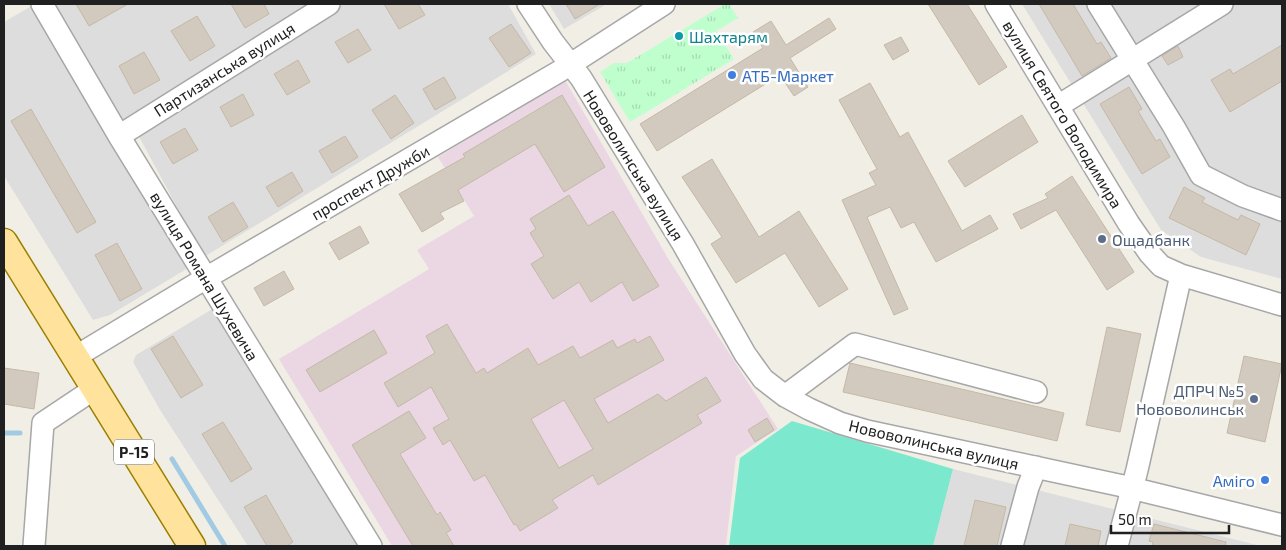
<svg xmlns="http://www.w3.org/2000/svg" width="1286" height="550" font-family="'Exo 2',sans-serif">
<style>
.residential{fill:#dedddd}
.industrial{fill:#ebd7e4}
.park{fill:url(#park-tufts)}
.pitch{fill:#7ce8ce}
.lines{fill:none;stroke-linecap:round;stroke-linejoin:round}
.stream{stroke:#a2cbe3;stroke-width:5}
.building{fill:#d2cabe;stroke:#c5b8a6;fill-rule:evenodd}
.minor-casing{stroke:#a7a7a7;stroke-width:24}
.major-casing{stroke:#9c7f00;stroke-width:29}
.minor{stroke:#fff;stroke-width:21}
.major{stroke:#ffe39d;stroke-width:26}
.culture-dot{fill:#0f9aa8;stroke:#fff;stroke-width:2}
.shop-dot{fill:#3f7fe0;stroke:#fff;stroke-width:2}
.service-dot{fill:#5c6f8a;stroke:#fff;stroke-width:2}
.labels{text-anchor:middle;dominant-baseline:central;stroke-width:5;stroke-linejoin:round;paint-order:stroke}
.shield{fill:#fff;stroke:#636363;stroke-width:1}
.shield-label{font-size:15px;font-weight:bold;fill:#202020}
.culture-label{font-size:16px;fill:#0d838f;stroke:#fff;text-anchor:start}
.street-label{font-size:16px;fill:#202020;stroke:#fff}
.shop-label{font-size:16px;fill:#366cbe;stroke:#fff;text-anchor:start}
.service-label{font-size:16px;fill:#4e5e75;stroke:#fff;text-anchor:start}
</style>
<defs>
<pattern id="park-tufts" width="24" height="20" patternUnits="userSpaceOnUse" patternTransform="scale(1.25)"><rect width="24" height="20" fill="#bfffce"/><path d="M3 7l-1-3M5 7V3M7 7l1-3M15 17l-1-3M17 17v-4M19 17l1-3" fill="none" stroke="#a4dab1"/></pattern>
</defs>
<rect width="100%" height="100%" fill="#f1efe5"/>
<path class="residential" d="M35,4l158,261 -83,50 -17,5 -89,-144v-154z
M52,4h262l-191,116z
M343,4h165l28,50 -332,203 -68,-126z
M549,4h58l-43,25z
M1022,4h260v275l-81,-22 -40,-27z
M219,305l143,241h-114l-88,-136 -27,-48 3,-7z
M953,469l308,77h-328z"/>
<path class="industrial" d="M565,80l104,180 109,169 -42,27 -10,90h-334l-113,-187 150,-90 -12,-19 57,-34 -36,-59z"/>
<path class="park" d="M725,4h4l9,14 -22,13 18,28 -104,63 -30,-50 14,-9h13z"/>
<path class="pitch" d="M792,421l161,48 -20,77h-204l11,-88z"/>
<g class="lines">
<path class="stream" d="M4,433h16
M172,459l53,87"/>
</g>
<path class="building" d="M76,4h52l-39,22z
M231,4h33l5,10 -24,14z
M384,4h34l7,11 -26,14z
M566,4h34l-25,15z
M928,4h39l40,63 -28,18z
M1039,4h34l24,40 4,-2 10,16 -29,18z
M197,16l18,30 -25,15 -19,-30z
M829,18l7,11 -46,29 18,29 -14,9 -14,-21 -123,76 -17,-27 123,-76 -10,-16 18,-11 15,24z
M511,24l20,29 -22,14 -20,-29z
M358,29l13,21 -23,13 -13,-21z
M901,37l8,14 -16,9 -9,-15z
M1282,45v36l-52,31 -19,-32 19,-11 3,5z
M1178,46l5,11 -15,8 -6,-9z
M144,52l16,28 -26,14 -15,-28z
M298,60l12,22 -23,13 -13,-21z
M444,77l12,21 -21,12 -12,-21z
M870,83l30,54 8,-5 54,99 28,-16 8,14 -62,33 -22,-40 -13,6 -11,-21 -23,10 41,92 -14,6 -52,-115 34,-15 -7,-12 8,-4 -38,-69z
M1129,87l13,22 -4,2 18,30 4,-2 10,18 -28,17 -42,-70z
M243,94l11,21 -23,12 -11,-20z
M395,95l19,28 -23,16 -19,-29z
M562,95l43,72 -41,25 -29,-48 -77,46 6,11 -24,12 4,6 -22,13 -23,-38 66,-37 -2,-3z
M31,109l65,113 -19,11 -66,-112z
M1022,115l16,27 -73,45 -17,-26z
M185,128l13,22 -25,14 -13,-22z
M345,136l13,21 -26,16 -13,-22z
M712,159l47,78 40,-26 49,78 -29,18 -34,-54 -49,30 -25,-39 11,-7 -40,-60z
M292,172l11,19 -25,16 -12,-20z
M1072,176l62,96 -27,18 -51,-80 -35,19 -8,-15 35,-16 -3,-4z
M1184,187l21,11 -3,4 36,18 3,-5 19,9 -14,31 -77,-37z
M569,195l19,31 25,-15 46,75 -26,15 -11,-19 -31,20 -12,-20 -26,17 -22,-35 13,-8 -14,-23 6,-4 -6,-10z
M233,202l15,25 -25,15 -15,-25z
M360,226l9,17 -30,17 -10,-17z
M117,243l25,46 -22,12 -25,-46z
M284,271l10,18 -30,17 -10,-18z
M447,324l29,49 8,-5 3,5 41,-25 10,17 35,-19 7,12 33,-18 4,8 18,-9 2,4 13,-7 14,24 -70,39 14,24 50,-29 8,7 40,-24 15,24 -24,14 5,8 -104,62 -5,-10 -41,25 6,8 -38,23 -4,-7 -2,1 -29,-50 -11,6 -24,-41 -7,5 -10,-17 16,-9 -18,-32 -33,20 -14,-24 51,-30 -9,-17zM564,400l29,49 -34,19 -28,-49z
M1107,327l34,7 -21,98 -34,-7z
M374,330l13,23 -67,39 -14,-22z
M173,336l30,49 -22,13 -30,-49z
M1244,356l38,8 -17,78 -38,-9z
M850,363l214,50 -7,28 -214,-49z
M4,368l35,5 -5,36 -30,-5z
M409,411l17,27 -26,16 37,61 3,-3 11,18 -5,3 8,13h-41l-61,-101z
M767,418l7,12 -19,12 -7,-12z
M223,422l29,47 -21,13 -29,-48z
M266,495l27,47 -6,4h-20l-23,-39z
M975,500l31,7 -9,39h-33z
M1070,524l31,7 -3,15h-33z
M1154,524l72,18 -1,4h-73l1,-4 -4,-1z"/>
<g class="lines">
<g class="minor-casing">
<path id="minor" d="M42,4l77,132 252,410
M528,4l25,38 28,36 102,166 62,110 18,25 22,17 24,13 31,14 27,8 256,55 159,39
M996,4l133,220 21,30 11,12 20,9 101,30
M1098,4l76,123 27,48 42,21 39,14
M1058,106l164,-102
M119,136l210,-132
M75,357l131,-79 354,-207 104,-67
M785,396l70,-52 181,48
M34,546l9,-123 51,-34
M1012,546l16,-59 8,-20
M1117,546l20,-76 44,-195"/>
</g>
<g class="major-casing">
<path id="major" d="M4,242l188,304"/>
</g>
<use href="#minor" class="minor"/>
<use href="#major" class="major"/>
</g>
<circle class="culture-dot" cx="679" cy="36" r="5"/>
<g class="shop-dot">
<circle cx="732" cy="75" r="5"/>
<circle cx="1265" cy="480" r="5"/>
</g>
<g class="service-dot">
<circle cx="1102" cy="239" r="5"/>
<circle cx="1254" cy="399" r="5"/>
</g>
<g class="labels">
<rect class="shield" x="114" y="439.5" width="40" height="25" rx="4"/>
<g class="shield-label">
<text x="134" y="452">Р-15</text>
</g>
<g class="culture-label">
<text x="689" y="36">Шахтарям</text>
</g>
<g class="street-label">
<text transform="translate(224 69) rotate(-32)">Партизанська вулиця</text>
<text transform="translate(1063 114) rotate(59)">вулиця Святого Володимира</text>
<text transform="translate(634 165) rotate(58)">Нововолинська вулиця</text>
<text transform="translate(370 182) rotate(-30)">проспект Дружби</text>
<text transform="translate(205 276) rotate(59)">вулиця Романа Шухевича</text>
<text transform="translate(934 444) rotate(13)">Нововолинська вулиця</text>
</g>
<g class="shop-label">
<text x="742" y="75">АТБ-Маркет</text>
<text x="1255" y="480" text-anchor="end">Аміго</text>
</g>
<g class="service-label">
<text x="1112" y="239">Ощадбанк</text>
<text x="1244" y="390" text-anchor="end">ДПРЧ №5<tspan x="1244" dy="18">Нововолинськ</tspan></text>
</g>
</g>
<rect width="1286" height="550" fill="none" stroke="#202020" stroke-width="10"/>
<path d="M1111 525v8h118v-8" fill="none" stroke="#202020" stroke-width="2.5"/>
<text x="1118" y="525" font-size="15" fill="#202020" stroke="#ffffff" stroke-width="4" paint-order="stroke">50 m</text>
</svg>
